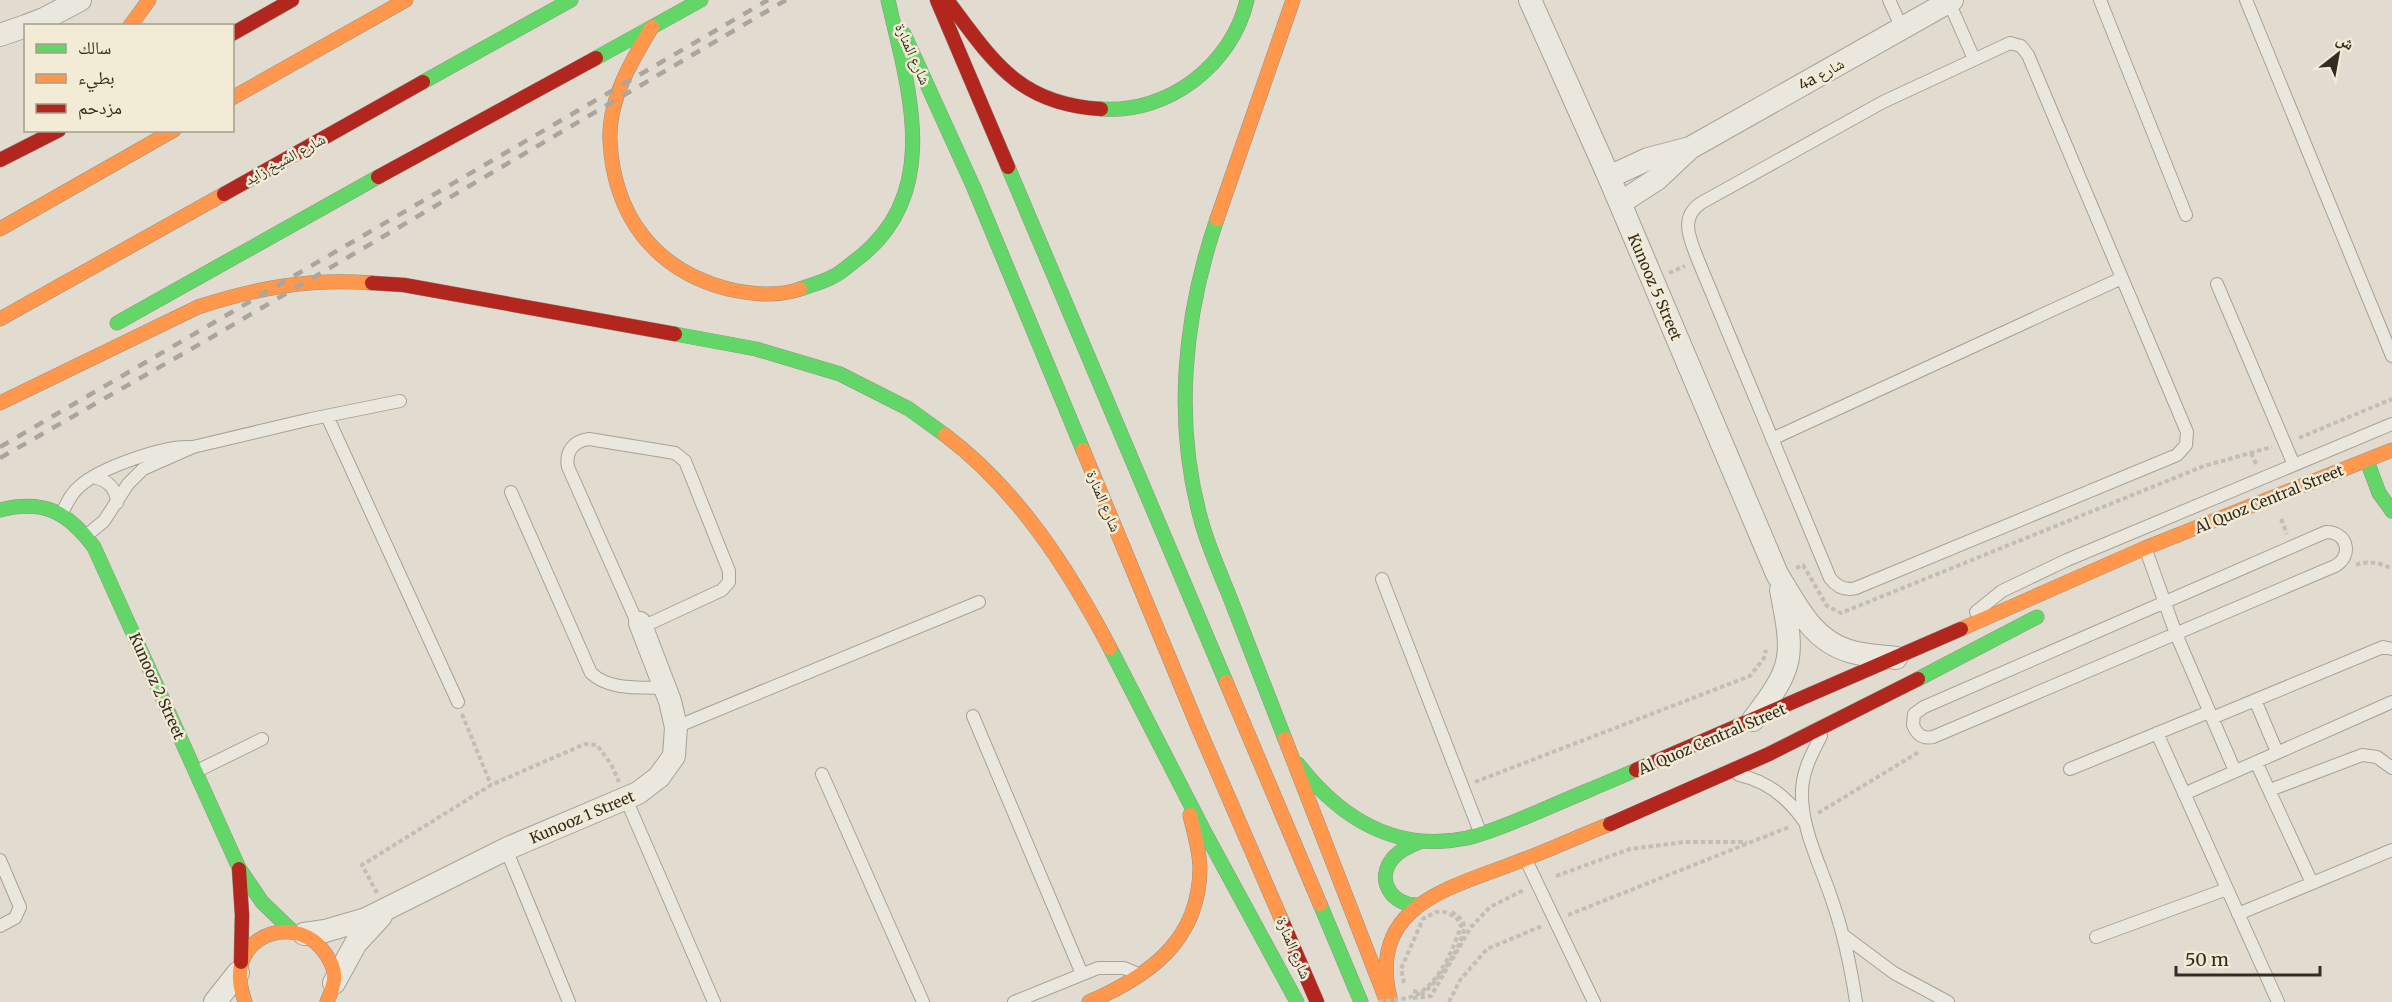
<svg xmlns="http://www.w3.org/2000/svg" width="2392" height="1002" font-family="Merriweather,'Noto Naskh Arabic',serif">
<style>
.lines{fill:none;stroke-linecap:round;stroke-linejoin:round}
.lane-casing{stroke:#a7a197;stroke-width:14}
.street-casing{stroke:#a7a197;stroke-width:24}
.fast-casing{stroke:#969188;stroke-width:15}
.slow-casing{stroke:#969188;stroke-width:15}
.jam-casing{stroke:#969188;stroke-width:15}
.path{stroke:#c2beb6;stroke-width:4;stroke-dasharray:4.5 3;stroke-linecap:butt}
.lane{stroke:#eae7df;stroke-width:12}
.street{stroke:#eae7df;stroke-width:22}
.fast{stroke:#63d668;stroke-width:14}
.slow{stroke:#ff974d;stroke-width:14}
.jam{stroke:#b3261e;stroke-width:14}
.rail{stroke:#aaa69f;stroke-width:4.5;stroke-dasharray:10 10;stroke-linecap:butt}
.path-bridge{stroke:#c2beb6;stroke-width:4;stroke-dasharray:4.5 3;stroke-linecap:butt}
.labels{text-anchor:middle;dominant-baseline:central;stroke-width:5;stroke-linejoin:round;paint-order:stroke}
.street-label{font-size:15px;fill:#352b20;stroke:#f2ebd5}
</style>
<rect width="100%" height="100%" fill="#e1dccf"/>
<g class="lines">
<g class="lane-casing">
<path id="lane" d="M1889,0l13,28
M2100,0l86,215
M2246,0l146,356
M1949,2l25,57
M2010,43l11,3 7,9 159,377 -1,13 -9,10 -321,133c-11,3 -19,-1 -26,-10l-132,-318c-8,-21 -19,-42 3,-57l182,-101z
M2217,284l77,181
M327,416l131,286
M589,439l80,13 6,1 10,8 44,110v11l-7,8 -71,33 -8,1 -7,-4 -68,-153c-3,-15 5,-26 21,-28z
M1772,439l350,-161
M93,477c15,3 23,11 24,26
M511,492l80,181c19,18 50,14 75,15
M62,513c5,-10 9,-20 18,-27 20,-18 83,-40 109,-39
M2326,532c22,0 27,24 9,34l-402,171c-10,2 -16,-2 -20,-12l1,-11 10,-7z
M87,535l17,-14 24,-37 15,-15 50,-22 118,-28 89,-18
M2146,550l30,84 59,137
M1382,579l98,253
M1976,612l26,-21 65,-31 325,-136
M2255,700l22,52
M973,716l109,258
M2212,718l171,-71 9,2
M676,727l303,-125
M2157,733l121,269
M1821,736c-9,17 -19,36 -19,56 -1,38 20,76 31,111 11,32 18,65 23,99
M2256,762l56,121
M2070,769l139,-57
M197,771l65,-32
M822,774l101,228
M1739,775c28,6 49,23 65,46
M2270,790l92,-35 15,2 15,11
M2184,794l208,-92
M626,799l88,203
M506,849l63,153
M0,860l20,47 -5,11 -15,8
M1526,860l68,142
M2238,914l154,-64
M1843,935l51,38 54,29
M2096,937l131,-48
M1014,1002l84,-34h26l14,6"/>
</g>
<g class="street-casing">
<path id="street" d="M1530,0l79,177 168,397c19,31 35,66 72,77 15,5 32,5 47,7
M26,26l18,-7 36,-19
M0,35l26,-9
M1609,177l39,-18 42,-11 262,-148
M1620,203l37,-24 32,-30
M1753,720c42,-54 41,-64 28,-130
M304,934l21,-3 41,-12 140,-70 132,-56 21,-16 15,-21 2,-29 -6,-26 -30,-78
M334,983l22,-40 25,-27
M215,1002l23,-29"/>
</g>
<g class="fast-casing">
<path id="fast" d="M904,34l70,154 109,262
M596,58l105,-58
M423,82l148,-82
M1101,109c67,5 131,-44 146,-109
M1008,167l218,515
M1217,219c-34,99 -44,207 -14,308 7,23 17,46 26,68 19,48 37,96 56,144
M800,289c11,-4 24,-7 34,-13 9,-4 17,-13 26,-19 83,-66 48,-170 28,-257
M117,323l261,-146
M675,334l81,15 84,25 69,35 36,26
M2367,461l12,32 13,18
M0,510c44,-11 68,2 94,37l145,321 23,34 30,29
M1110,648l93,181 94,173
M1918,679l119,-62
M1298,764c42,54 98,89 169,74 25,-6 49,-17 73,-27 32,-14 64,-27 96,-41
M1320,904l41,98
M1418,905c-26,1 -44,-26 -24,-48 7,-8 18,-12 28,-16"/>
</g>
<g class="slow-casing">
<path id="slow" d="M130,26l19,-26
M652,27c-20,33 -44,73 -42,114 4,74 44,129 118,148 22,5 50,8 72,0
M232,98l174,-98
M1217,219l76,-219
M0,229l174,-99
M0,319l224,-125
M0,403l198,-96c58,-19 113,-29 174,-24
M945,435c72,54 123,133 165,213
M1083,450l115,277 85,196
M1961,629l184,-81 247,-98
M1226,682l94,222
M1285,739l102,263
M1390,998c-22,-91 56,-109 122,-134 33,-12 65,-27 98,-40
M245,1002c-2,-7 -5,-15 -5,-23 -3,-48 60,-64 85,-26 6,9 10,16 9,27 -1,7 -4,15 -7,22
M1089,1002c60,-26 110,-61 111,-133 0,-18 -6,-36 -10,-54"/>
</g>
<g class="jam-casing">
<path id="jam" d="M937,0l71,167
M947,0c46,61 71,104 154,109
M232,34l60,-34
M0,160l59,-30
M378,177l218,-119
M224,194l199,-112
M372,283l32,2 271,49
M1636,770l325,-141
M1610,824l159,-70 149,-75
M239,869l3,46 -1,47
M1283,923l34,79"/>
</g>
<path class="path" d="M1669,273l16,-7
M2299,438l93,-39
M2251,453l6,13
M2281,519l6,15
M2356,565c11,-5 26,-2 36,4
M1796,568l7,-3 24,41 14,7 363,-147 68,-19
M462,714l29,71
M1475,782l275,-106 14,-18 2,-8
M1818,813l101,-61
M1556,876l74,-27 55,-7h62
M377,893l-15,-28 129,-80 94,-41 12,1 14,19 8,18
M1568,915l221,-88
M1413,991l10,2c14,-10 41,-49 41,-66 0,-8 -7,-11 -12,-15
M1413,998l18,-2 40,-69 19,-20 34,-17
M1449,1002l11,-22 27,-31 55,-23"/>
<use href="#lane" class="lane"/>
<use href="#street" class="street"/>
<use href="#fast" class="fast"/>
<use href="#slow" class="slow"/>
<use href="#jam" class="jam"/>
<path class="rail" d="M0,447l768,-447
M0,458l207,-118 579,-340"/>
<path class="path-bridge" d="M1379,1002c12,-2 25,-2 37,-7 23,-12 37,-45 45,-69l-5,-9 -11,-5h-9l-13,7 -22,50 3,14"/>
</g>
<g class="labels">
<g class="street-label">
<text transform="translate(913 54) rotate(66)">شارع المنارة</text>
<text transform="translate(1821 74) rotate(-29)">4a شارع</text>
<text transform="translate(285 159) rotate(-29)">شارع الشيخ زايد</text>
<text transform="translate(1655 287) rotate(67)">Kunooz 5 Street</text>
<text transform="translate(2269 499) rotate(-22)">Al Quoz Central Street</text>
<text transform="translate(1104 501) rotate(67)">شارع المنارة</text>
<text transform="translate(157 686) rotate(66)">Kunooz 2 Street</text>
<text transform="translate(1712 739) rotate(-23)">Al Quoz Central Street</text>
<text transform="translate(582 817) rotate(-23)">Kunooz 1 Street</text>
<text transform="translate(1294 948) rotate(67)">شارع المنارة</text>
</g>
</g>
<rect x="24" y="24" width="210" height="108" fill="#f2ebd5" stroke="#a69e8d" stroke-width="1.5"/>
<rect x="36" y="44" width="30" height="9" fill="#63d668" stroke="#a69e8d" stroke-width="1.5"/>
<text x="78" y="54" font-size="18" fill="#352b20">سالك</text>
<rect x="36" y="74" width="30" height="9" fill="#ff974d" stroke="#a69e8d" stroke-width="1.5"/>
<text x="78" y="84" font-size="18" fill="#352b20">بطيء</text>
<rect x="36" y="104" width="30" height="9" fill="#b3261e" stroke="#a69e8d" stroke-width="1.5"/>
<text x="78" y="114" font-size="18" fill="#352b20">مزدحم</text>
<g transform="translate(2338 54) rotate(31)" stroke="#f2ebd5" stroke-width="4.5" paint-order="stroke">
<path d="M0-4.5L10 22L0 15L-10 22Z" fill="#352b20"/>
<text y="-9" font-size="16" font-weight="bold" text-anchor="middle" fill="#352b20">ش</text>
</g>
<path d="M2176 966v9h144v-9" fill="none" stroke="#352b20" stroke-width="3"/>
<text x="2185" y="966" font-size="18" fill="#352b20" stroke="#f2ebd5" stroke-width="4.5" paint-order="stroke">50 m</text>
</svg>
